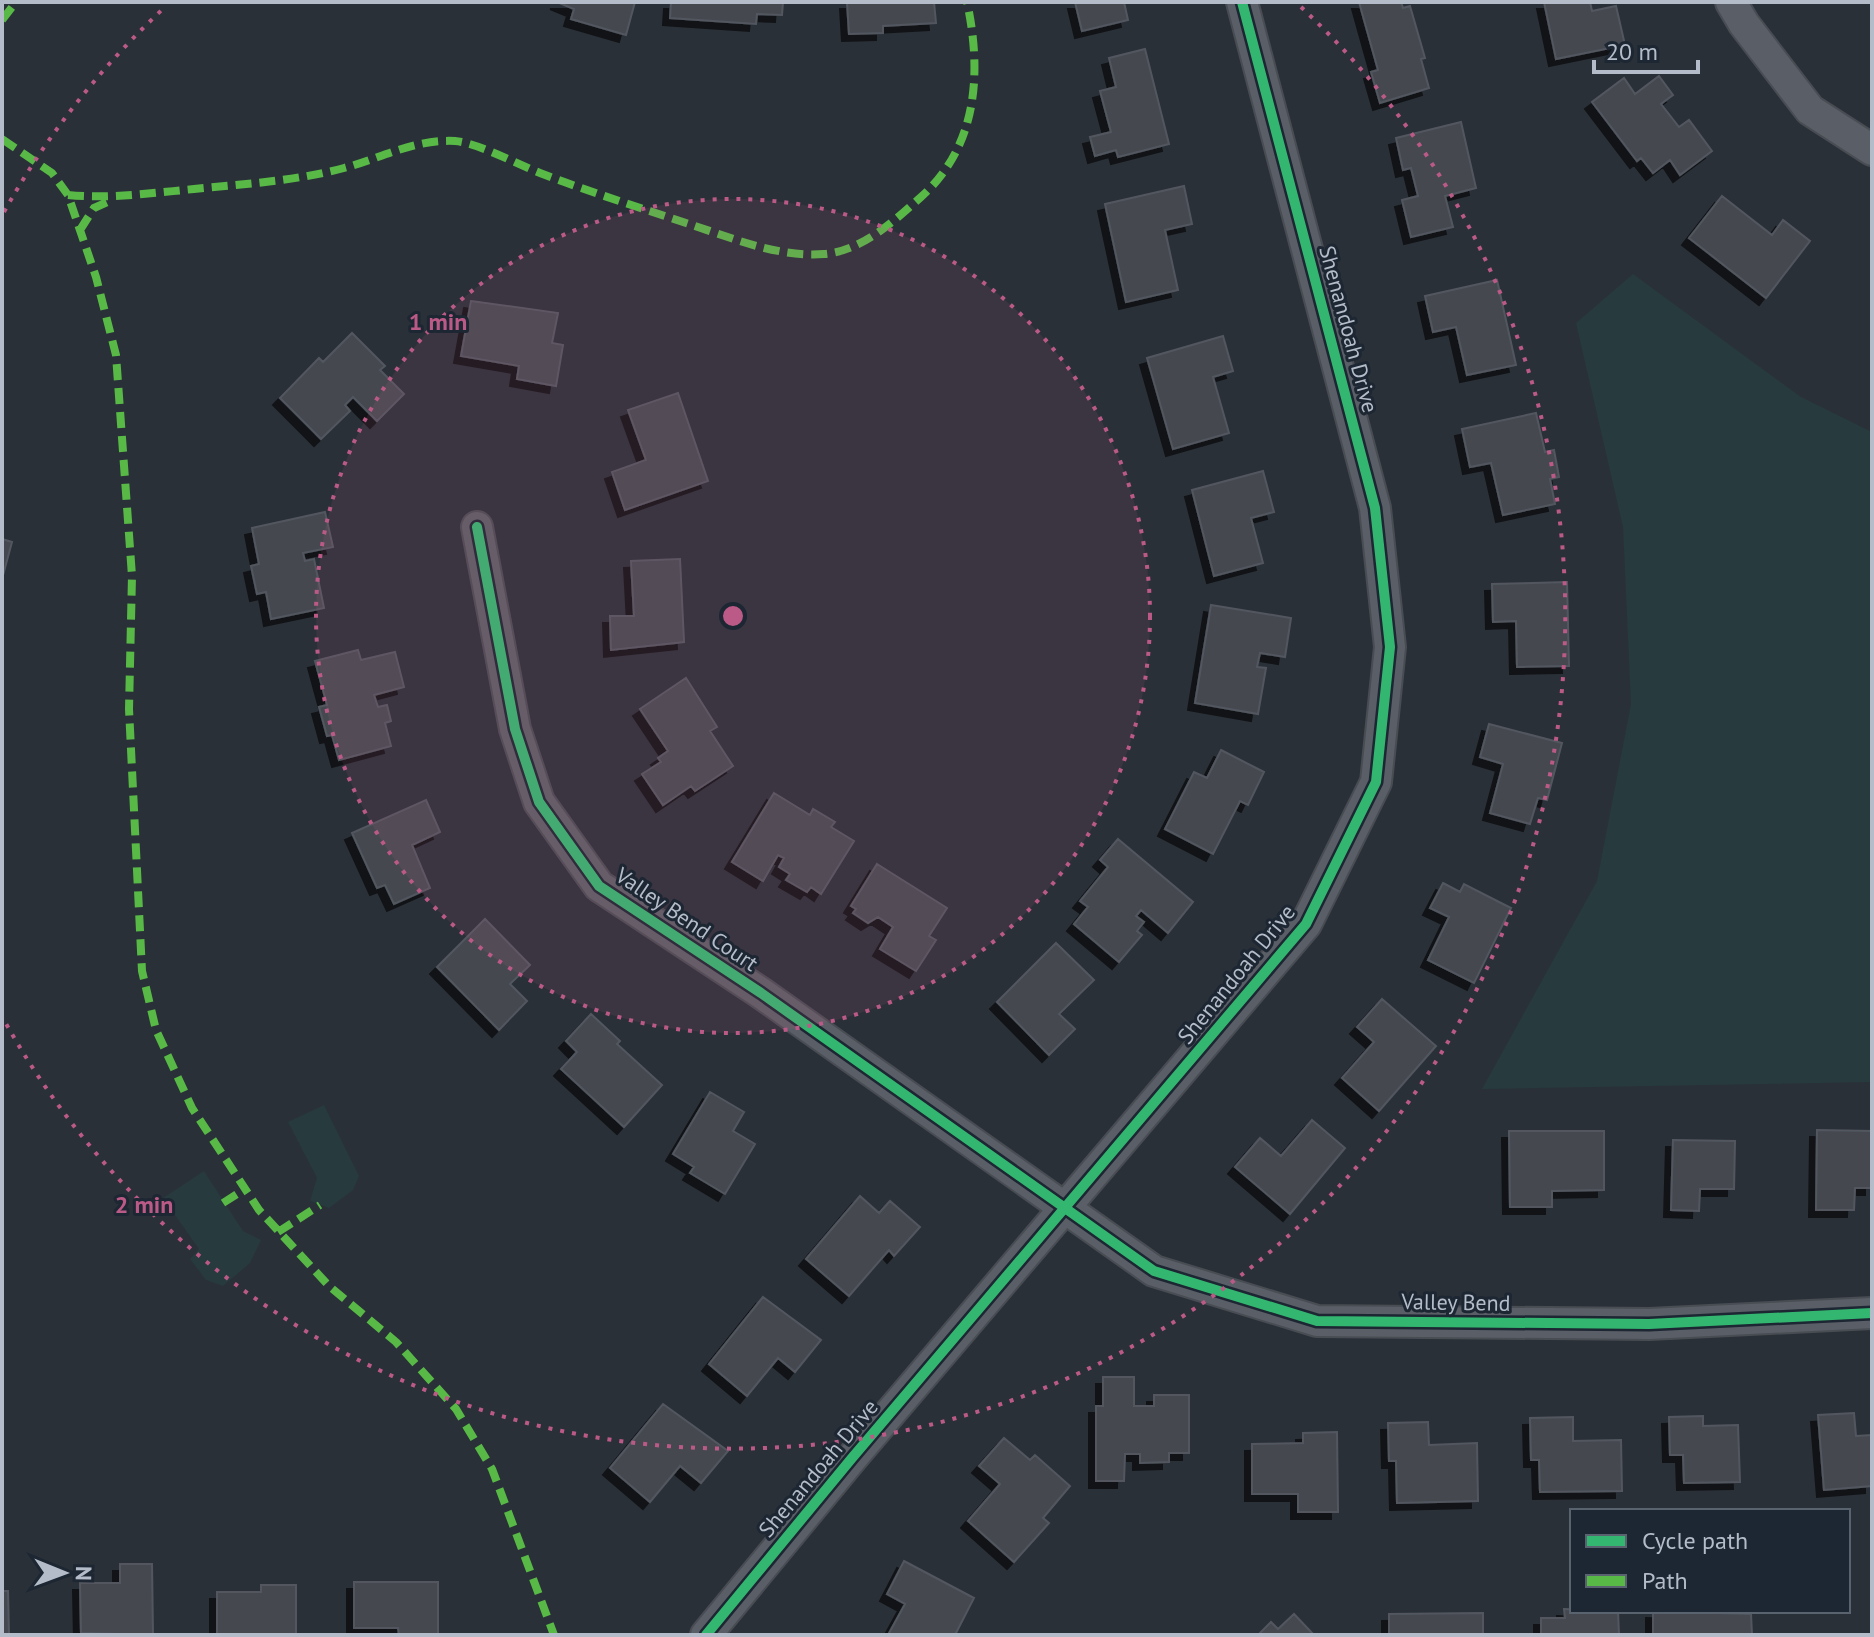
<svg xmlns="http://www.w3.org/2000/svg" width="1874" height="1637" font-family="'PT Sans',sans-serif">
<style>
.green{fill:#273a3e}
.building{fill:#444950;stroke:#52575f;stroke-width:2;filter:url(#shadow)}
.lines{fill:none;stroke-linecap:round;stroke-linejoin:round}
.street-casing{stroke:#484c53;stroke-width:34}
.street{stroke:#5a5e66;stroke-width:30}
.quiet{stroke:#58b947;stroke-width:8;stroke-dasharray:16 8;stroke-linecap:butt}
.cycleway-casing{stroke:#1d2633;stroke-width:15}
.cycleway{stroke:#33b770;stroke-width:10}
.ring{fill:none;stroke:#bc5a87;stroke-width:4;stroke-dasharray:4 8}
.labels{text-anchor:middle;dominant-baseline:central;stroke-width:6;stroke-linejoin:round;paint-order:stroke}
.street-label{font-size:22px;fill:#b4bcc9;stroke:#1d2633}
.centre{fill:#bc5a87;stroke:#1d2633;stroke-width:4}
.ring-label{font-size:24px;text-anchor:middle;font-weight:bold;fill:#bc5a87;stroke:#1d2633;stroke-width:6;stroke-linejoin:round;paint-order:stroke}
</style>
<defs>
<filter id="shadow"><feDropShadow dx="-7" dy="7" stdDeviation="0" flood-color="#0009"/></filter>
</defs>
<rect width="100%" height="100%" fill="#2a3038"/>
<path class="green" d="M1633,274l168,123 71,35v650l-390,7 115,-208 34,-177 -8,-177 -47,-204z
M324,1105l35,71 -6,14 -24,18 -19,-7 7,-23 -29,-56z
M204,1171l39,60 18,9 -11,23 -27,23 -17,-6 -16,-21 9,-10 -36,-51z"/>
<path class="building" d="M557,2h78l-9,33 -55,-16 3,-10z
M671,2h112l-1,13 -25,-1 -1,10 -86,-6z
M847,2h87l2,21 -53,3v7l-34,1z
M1075,2h49l4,18 -46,11z
M1359,2h42l2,6 7,-2 15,52 -4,1 8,29 -49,15 -9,-31 7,-2z
M1544,2h46l2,9 24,-5 9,39 -69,14z
M1145,49l24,95 -51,13 -2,-7 -21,6 -5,-19 21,-5 -11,-41 16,-4 -7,-29z
M1659,76l14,19 -12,9 18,23 10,-7 23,31 -32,24 -10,-15 -17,13 -12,-15 -4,3 -45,-59 32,-24 11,16z
M1461,122l15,66 -31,8 8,31 -42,10 -9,-37 16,-4 -7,-28 -8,2 -7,-32z
M1184,186l8,38 -27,6 13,60 -52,12 -21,-98z
M1722,196l50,39 11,-15 27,21 -44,57 -77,-60z
M1497,280l19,85 -49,10 -11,-48 -23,5 -8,-36z
M471,301l87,12 -6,30 11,2 -7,41 -39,-7 2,-13 -58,-10z
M352,333l33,33 -5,4 24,24 -27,27 -24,-24 -8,8 5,6 -29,28 -41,-41 39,-40 4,4z
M1223,336l10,35 -20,6 16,56 -56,16 -26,-91z
M678,393l30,88 -83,29 -13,-38 34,-12 -18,-50z
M1536,413l9,39 9,-2 5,27 -9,2 5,25 -52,11 -12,-52 -21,4 -8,-38z
M1263,471l11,41 -23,6 12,45 -49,13 -22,-86z
M325,512l8,35 -30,6 2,8 9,-2 10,49 -53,11 -5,-27 -9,2 -6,-28 8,-2 -7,-36z
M2,539l10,3 -10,37z
M680,559l4,83 -73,8 -1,-34h24l-3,-55z
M1567,582l2,84 -52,1 -1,-46 -23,1 -1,-38z
M1211,605l80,13 -6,39 -25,-4 -3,14 9,1 -8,46 -63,-11z
M358,650l3,10 34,-8 9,35 -30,8 4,12 9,-2 4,16 -6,2 6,23 -52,14 -7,-25 -5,1 -8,-29 8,-2 -12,-44z
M686,678l31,49 -7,4 23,35 -38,25 -4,-5 -28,19 -21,-31 19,-12 -3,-4 10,-7 -28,-42z
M1489,724l73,19 -15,57 -9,-2 -8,26 -40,-11 13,-49 -23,-7z
M1221,750l43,22 -16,33 -8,-4 -27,53 -48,-25 29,-57 13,6z
M774,793l36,22 3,-6 22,13 -4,5 23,14 -33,53 -10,-7 -4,5 -21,-12 4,-6 -11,-7 5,-9 -6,-3 -15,26 -31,-19z
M426,800l14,32 -28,13 18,43 -36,16 -9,-19 -8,3 -25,-55z
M1118,839l75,63 -25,31 -27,-23 -5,6 8,6 -7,9 5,4 -23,27 -45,-38 14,-17 -8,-6 28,-34 -8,-7z
M877,864l70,44 -18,28 7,4 -20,31 -36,-22 13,-22 -15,-10 -10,6 -15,-10 3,-4 -5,-3z
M1443,883l17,9 4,-8 47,24 -37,75 -46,-23 21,-43 -19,-9z
M485,919l45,46 -20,19 17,17 -28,29 -62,-63z
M1056,943l38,37 -35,34 16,15 -26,26 -52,-53z
M1382,999l54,47 -57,65 -37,-33 32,-36 -17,-15z
M591,1014l29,27 -3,3 45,41 -38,42 -63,-58 16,-17 -11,-11z
M710,1092l34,20 -11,19 22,13 -30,50 -35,-21 4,-6 -21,-13z
M1312,1120l33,28 -55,66 -55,-47 25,-29 21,18z
M1817,1130l55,1v57h-17l-1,22h-38z
M1509,1131h95v59l-52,1v16h-42z
M1673,1140l62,1 -1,48h-34l-1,22 -28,-1z
M860,1196l19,17 11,-12 30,26 -26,29 -5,-6 -40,46 -43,-37z
M763,1297l58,43 -26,32 -17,-14 -31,38 -38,-32z
M1103,1377h31v29h20v-11h35v58h-20v9l-29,1v-9h-15l-1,27h-28v-75h7z
M663,1404l65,47 -27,32 -21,-17 -30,36 -40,-34z
M1854,1413l2,23 16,-1v51l-48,4 -6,-75z
M1703,1416v10l35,-1 2,57 -56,1 -1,-28h-13l-1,-38z
M1573,1417v24l48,-1 1,51 -82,1 -1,-32h-8l-1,-42z
M1428,1422l1,23 48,-2 1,58 -81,2 -1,-42h-7l-1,-38z
M1337,1432l1,80h-40v-18h-46v-50l51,-1v-10z
M1004,1438l26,22 5,-5 35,31 -27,32 6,5 -35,39 -46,-41 32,-37 -21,-18z
M904,1561l70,37 -19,37h-67l17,-31 -18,-10z
M120,1564h32l1,71 -72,-2 -1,-50h40z
M354,1582h84v53h-39l-1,-7h-44z
M261,1585h35v50h-79v-43h44z
M2,1591h6l1,44h-7z
M1564,1609l54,2 1,24h-78v-17h24z
M1653,1611l98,3 1,21h-99z
M1483,1613v22h-94v-21z
M1294,1614l20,21h-56l13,-13 7,7z"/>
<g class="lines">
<g class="street-casing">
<path id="street" d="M1731,2l13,22 66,86 62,40
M477,527l38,202 24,73 60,84 162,107 393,278 163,50 332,3 223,-11
M706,1635l146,-177 454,-534 70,-142 14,-135 -15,-139 -133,-506"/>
</g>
<use href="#street" class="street"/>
<path class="quiet" d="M2,20l14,-18
M2,139l50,34 16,22 28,82 20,78 16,221 -3,133 13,262 14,59 36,78 67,102 70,76 67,56 60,67 36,60 62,166
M68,195c42,4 84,-2 126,-6 51,-5 101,-8 150,-21 37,-10 71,-29 111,-27 23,2 62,23 85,32 47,18 95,33 143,49 44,14 94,36 141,32 38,-3 70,-33 97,-57 57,-51 61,-125 46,-195
M80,230l14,-22 20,-9
M223,1203l22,-14
M278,1232l42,-27"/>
<g class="cycleway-casing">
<path id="cycleway" d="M477,527l38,202 24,73 60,84 162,107 393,278 163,50 332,3 223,-11
M706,1635l146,-177 454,-534 70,-142 14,-135 -15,-139 -133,-506"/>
</g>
<use href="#cycleway" class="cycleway"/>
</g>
<circle cx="733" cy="616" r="417" fill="#bc5a87" fill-opacity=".12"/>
<g class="ring">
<circle cx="733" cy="616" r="417"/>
<path d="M4 212A833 833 0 0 1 165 7M1301 7A833 833 0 1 1 4 1020"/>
</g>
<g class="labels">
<g class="street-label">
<text transform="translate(1349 329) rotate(75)">Shenandoah Drive</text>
<text transform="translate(687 919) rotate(34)">Valley Bend Court</text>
<text transform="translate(1236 974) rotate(-51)">Shenandoah Drive</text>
<text transform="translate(1456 1302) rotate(1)">Valley Bend</text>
<text transform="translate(818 1468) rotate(-50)">Shenandoah Drive</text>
</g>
</g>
<circle cx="733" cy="616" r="12" class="centre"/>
<g class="ring-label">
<text x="438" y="330">1 min</text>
<text x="144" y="1213">2 min</text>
</g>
<rect width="1874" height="1637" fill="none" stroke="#b4bcc9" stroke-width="8"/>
<rect x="1570" y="1509" width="280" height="104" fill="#1d2633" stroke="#59626f" stroke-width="2"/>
<rect x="1586" y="1535" width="40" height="12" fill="#33b770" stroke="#59626f" stroke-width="2"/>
<text x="1642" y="1549" font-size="24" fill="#b4bcc9">Cycle path</text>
<rect x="1586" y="1575" width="40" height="12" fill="#58b947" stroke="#59626f" stroke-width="2"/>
<text x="1642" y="1589" font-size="24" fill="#b4bcc9">Path</text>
<g transform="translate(64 1573) rotate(91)" stroke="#1d2633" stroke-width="6" paint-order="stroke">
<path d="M0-6L14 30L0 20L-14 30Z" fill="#b4bcc9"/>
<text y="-12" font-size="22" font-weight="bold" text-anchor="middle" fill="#b4bcc9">N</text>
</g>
<path d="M1594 60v12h104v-12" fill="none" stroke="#b4bcc9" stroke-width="4"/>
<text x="1606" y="60" font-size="24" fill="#b4bcc9" stroke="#1d2633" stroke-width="6" paint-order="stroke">20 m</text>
</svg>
